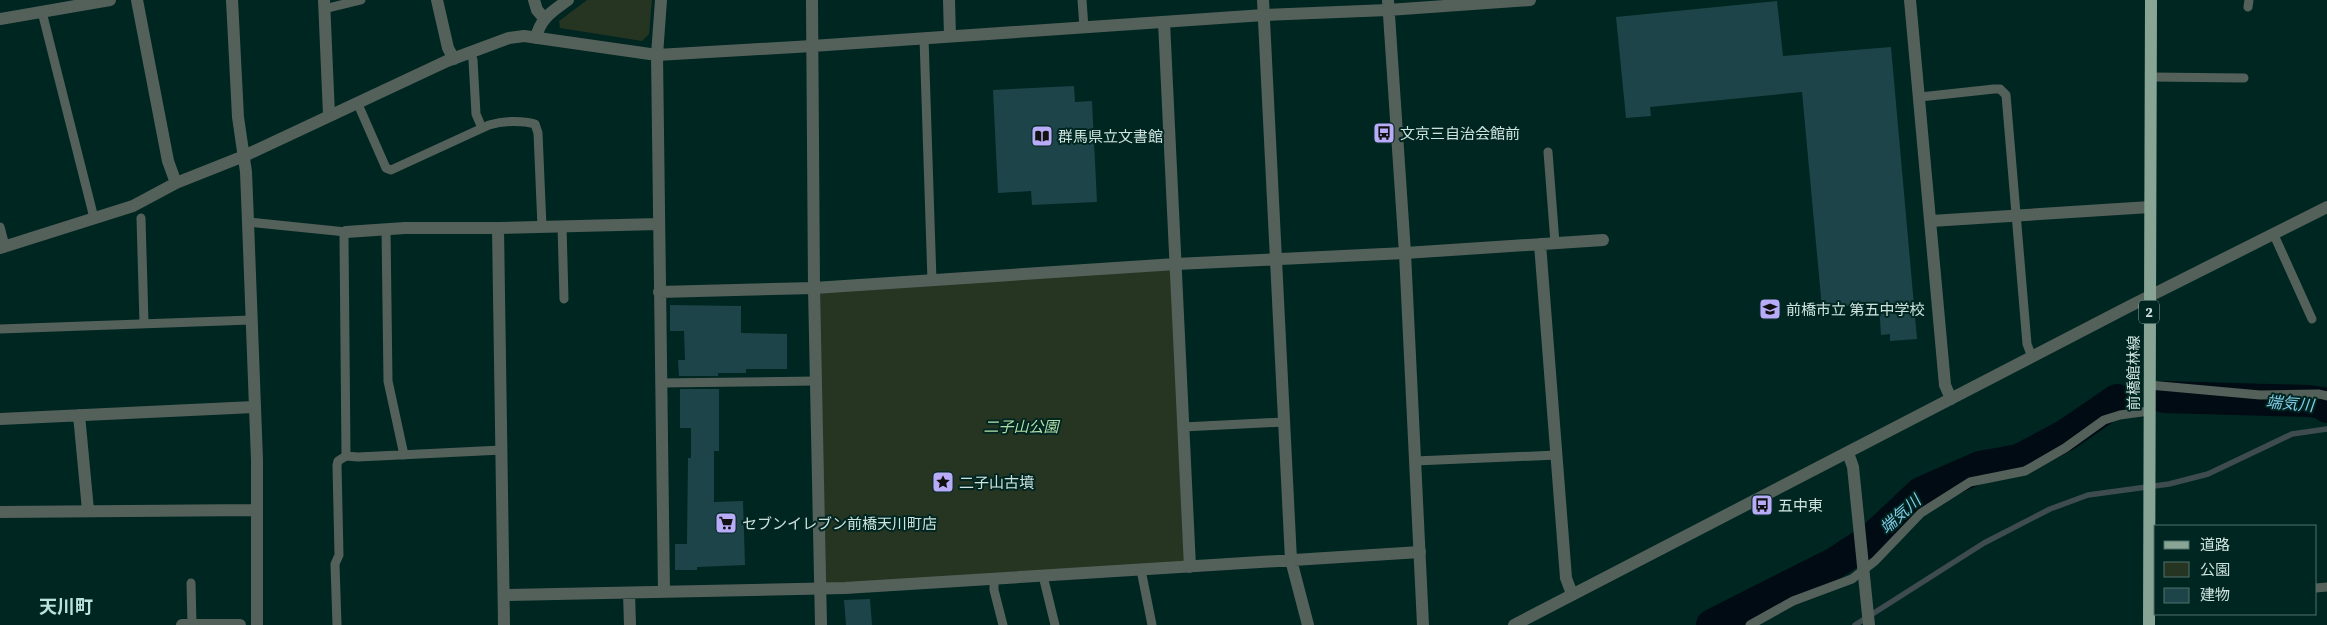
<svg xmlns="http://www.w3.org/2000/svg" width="2327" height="625" font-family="'Source Serif 4','Noto Sans JP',serif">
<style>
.green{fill:#263522}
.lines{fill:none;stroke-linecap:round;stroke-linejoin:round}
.stream{stroke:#3e4c50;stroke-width:5.5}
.river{stroke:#000b13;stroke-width:32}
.building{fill:#1d4448}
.service{stroke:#54615a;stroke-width:9}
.minor{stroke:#54615a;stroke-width:12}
.tertiary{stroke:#54615a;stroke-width:12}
.primary{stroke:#88a495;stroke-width:12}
.labels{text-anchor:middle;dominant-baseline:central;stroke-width:4;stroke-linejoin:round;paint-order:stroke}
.shield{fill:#002621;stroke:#90aaa5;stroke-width:1}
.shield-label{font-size:14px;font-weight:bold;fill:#cee2de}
.poi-label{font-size:15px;fill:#cee2de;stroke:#002621;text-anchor:start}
.street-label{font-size:15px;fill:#cee2de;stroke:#002621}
.park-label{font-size:15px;font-style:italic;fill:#b4dea9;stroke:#002621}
.water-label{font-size:16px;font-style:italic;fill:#83ccea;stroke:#002621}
.quarter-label{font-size:18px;font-weight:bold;fill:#bae3db;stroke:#002621}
</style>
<rect width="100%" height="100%" fill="#002621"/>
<path class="green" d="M587,0h65l-3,34 -7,7 -82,-13 -1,-7z
M1176,264l14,303 -370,22 -6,-301z"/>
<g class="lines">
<path class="stream" d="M1855,625l129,-82 66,-34 38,-14 81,-11 39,-10 84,-40 35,-5"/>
<path class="river" d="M2164,397l145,4 14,2 4,4
M1712,625l123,-62 38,-25 48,-45 59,-26 39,-7 47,-25 51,-35"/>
</g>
<path class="building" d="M1777,1l6,55 108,-9 26,292 -27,2v-7l-9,1 -2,-32 -57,5 -20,-216 -152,15 1,9 -25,2 -10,-101z
M1074,86l1,16 17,-1 5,101 -65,3 -1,-14 -33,2 -5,-103z
M670,305l71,1v27l46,1v35h-41v4h-28v3h-39l-1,-16h7l-1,-29h-14z
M680,389h39v62h-5v51l29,-1 2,64 -48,2v3h-22v-26h12l1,-86h3v-30h-11z
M870,599l2,26h-26l-2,-25z"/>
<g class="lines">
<path class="service" d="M1082,0l2,28
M2248,7l1,-7
M324,9l37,-9
M42,12l52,206
M924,38l8,243
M470,52l3,8 3,54 6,14
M2152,77l92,1
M1920,97l74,-8h6l6,6 21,249 5,13
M357,102l29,66 5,2 98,-45c14,-4 32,-5 46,-1l3,9 4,94
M1548,152l7,91
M141,218l3,105
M248,222l98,10 -2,5 2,219 -8,5 -1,4 2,90 -4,9 2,61
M562,226l2,73
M0,227l5,19
M386,229l2,152 16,74
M2274,235l38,84
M0,329l251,-9
M661,383l155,-2
M2149,385l111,10 59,-1 8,2
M1183,427l101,-5
M346,456l12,1 144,-7
M1415,461l142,-6
M1141,570l11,55
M1043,576l12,49
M994,579v11l9,35
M191,583l1,41
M2316,588l11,-1
M1750,625l43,-24 59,-22 23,-18 46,-48 49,-31 55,-11 40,-23 39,-28 16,-5 29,-4"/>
<path class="minor" d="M137,0l31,161 8,22
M232,0l6,117 8,55 2,50 9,238v165
M324,0l5,115
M437,0l11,48 6,11
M534,0l3,10 7,8
M661,0l-4,55 7,537
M949,0l1,36
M1263,0l28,560 17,65
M1910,0l35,385 6,14
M0,19l110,-19
M1164,22l26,545
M536,38c4,-20 17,-27 32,-38
M1931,221l219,-14
M498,228l6,397
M346,232l59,-4h93l161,-4
M1540,244l26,334 6,16
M0,248l133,-42 43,-23 68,-27 203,-95 62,-23 15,-2 133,19 155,-9
M659,292l155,-4 362,-24 229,-11 198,-13
M79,415l9,95
M0,419l254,-12
M1848,453l5,14 16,158
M0,512l257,-2
M629,593l1,32
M504,595l341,-7 575,-36
M182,625h58
M1514,625l614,-318 199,-100"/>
<path class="tertiary" d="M812,0l2,288 7,337
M1388,0l17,253 18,372
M812,46l452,-31 124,-5 142,-10"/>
<path class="primary" d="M2149,625l2,-625"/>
</g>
<defs>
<g id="bus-square" transform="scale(1.125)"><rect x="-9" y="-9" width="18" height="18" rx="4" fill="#b8abf7" stroke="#002621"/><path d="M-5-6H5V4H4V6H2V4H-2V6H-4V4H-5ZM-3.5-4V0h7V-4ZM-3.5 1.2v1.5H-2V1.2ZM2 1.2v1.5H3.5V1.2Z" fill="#111"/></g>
<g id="library-square" transform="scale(1.125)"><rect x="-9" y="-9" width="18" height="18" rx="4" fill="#b8abf7" stroke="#002621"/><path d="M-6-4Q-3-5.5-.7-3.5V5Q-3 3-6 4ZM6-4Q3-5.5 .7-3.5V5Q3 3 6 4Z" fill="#111"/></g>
<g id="school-square" transform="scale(1.125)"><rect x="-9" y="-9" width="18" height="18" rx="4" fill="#b8abf7" stroke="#002621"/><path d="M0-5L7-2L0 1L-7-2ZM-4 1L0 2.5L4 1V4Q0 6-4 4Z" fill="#111"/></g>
<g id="sight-square" transform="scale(1.125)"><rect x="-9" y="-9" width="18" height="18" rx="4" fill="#b8abf7" stroke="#002621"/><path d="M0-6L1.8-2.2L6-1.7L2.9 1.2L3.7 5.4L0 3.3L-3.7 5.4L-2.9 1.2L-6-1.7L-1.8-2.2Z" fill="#111"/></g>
<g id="supermarket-square" transform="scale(1.125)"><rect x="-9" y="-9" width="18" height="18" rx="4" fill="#b8abf7" stroke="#002621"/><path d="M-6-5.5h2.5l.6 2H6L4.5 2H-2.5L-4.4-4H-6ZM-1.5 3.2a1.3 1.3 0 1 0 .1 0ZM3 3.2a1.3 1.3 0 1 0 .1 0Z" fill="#111"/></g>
</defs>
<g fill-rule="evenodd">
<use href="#bus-square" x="1384" y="133"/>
<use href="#library-square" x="1042" y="136"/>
<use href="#school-square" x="1770" y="309"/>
<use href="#sight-square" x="943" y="482"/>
<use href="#bus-square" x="1762" y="505"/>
<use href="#supermarket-square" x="726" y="523"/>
</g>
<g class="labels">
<rect class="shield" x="2139" y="300.5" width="20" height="23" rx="4"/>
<g class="shield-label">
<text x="2149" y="312">2</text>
</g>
<g class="poi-label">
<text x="1400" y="133">文京三自治会館前</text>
<text x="1058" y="136">群馬県立文書館</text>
<text x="1786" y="309">前橋市立 第五中学校</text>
<text x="959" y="482">二子山古墳</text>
<text x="1778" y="505">五中東</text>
<text x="742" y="523">セブンイレブン前橋天川町店</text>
</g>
<g class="street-label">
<text transform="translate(2133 373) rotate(-90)">前橋館林線</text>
</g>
<g class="park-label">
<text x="1021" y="426">二子山公園</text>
</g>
<g class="water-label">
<text transform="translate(2290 403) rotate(5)">端気川</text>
<text transform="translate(1900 514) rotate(-42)">端気川</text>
</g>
<g class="quarter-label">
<text x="66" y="606">天川町</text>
</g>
</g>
<rect x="2154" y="525" width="162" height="90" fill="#002621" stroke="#52716d"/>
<rect x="2164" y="541" width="25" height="8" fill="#88a495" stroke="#52716d"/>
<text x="2200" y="550" font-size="15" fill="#cee2de">道路</text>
<rect x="2164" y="562" width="25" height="15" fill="#263522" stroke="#52716d"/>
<text x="2200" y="575" font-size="15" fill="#cee2de">公園</text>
<rect x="2164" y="588" width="25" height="15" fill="#1d4448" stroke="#52716d"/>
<text x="2200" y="600" font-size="15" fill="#cee2de">建物</text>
</svg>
